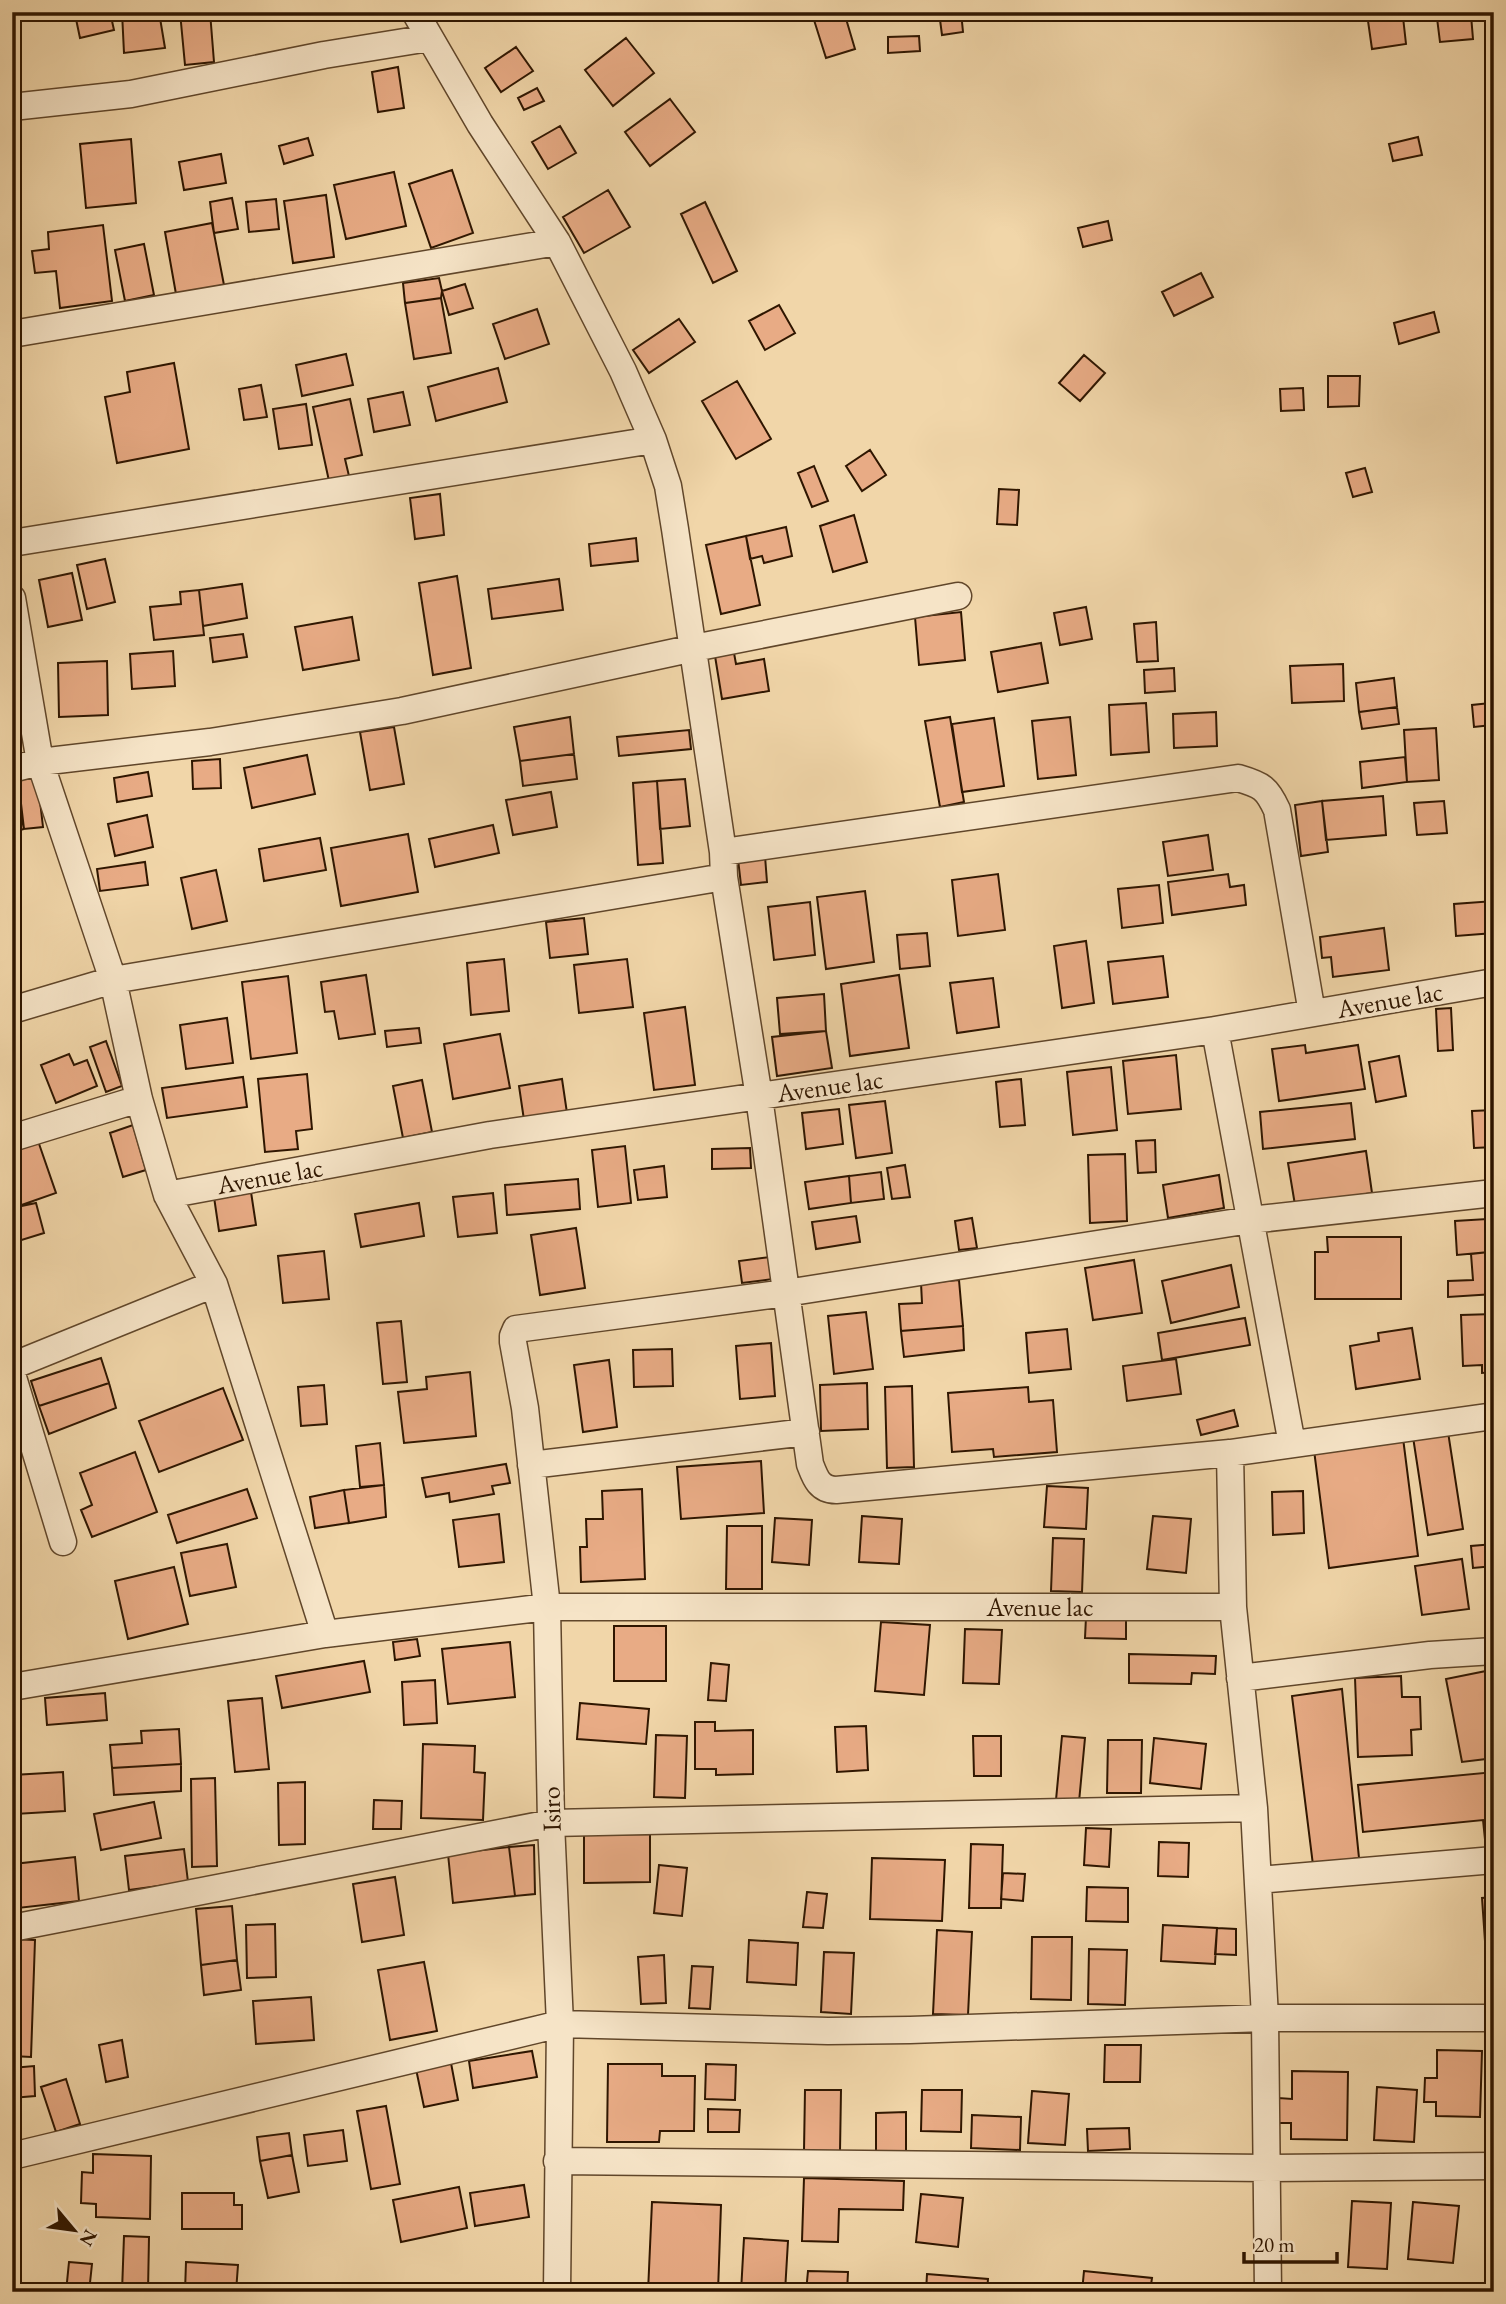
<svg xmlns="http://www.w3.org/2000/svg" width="1506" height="2304" font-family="'EB Garamond',serif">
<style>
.building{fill:#e8ab85;stroke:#2f1600;stroke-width:2}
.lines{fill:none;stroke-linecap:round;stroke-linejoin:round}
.minor-casing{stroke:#60462a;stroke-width:29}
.minor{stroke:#f6e4c7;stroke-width:26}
.labels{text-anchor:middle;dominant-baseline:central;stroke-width:7;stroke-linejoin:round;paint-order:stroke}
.street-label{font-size:26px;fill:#2f1600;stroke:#f6e4c7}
</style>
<rect width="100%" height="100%" fill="#f1d6a9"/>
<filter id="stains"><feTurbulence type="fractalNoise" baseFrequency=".00286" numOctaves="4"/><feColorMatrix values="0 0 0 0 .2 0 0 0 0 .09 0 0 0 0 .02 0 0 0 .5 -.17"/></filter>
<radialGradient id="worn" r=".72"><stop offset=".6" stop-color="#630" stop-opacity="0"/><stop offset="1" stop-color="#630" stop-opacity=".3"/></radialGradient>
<path class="building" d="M110,12l4,18 -34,8 -4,-19z
M122,12h37l6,36 -41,5z
M180,12h30l4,50 -29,3z
M837,12h7l11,37 -29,9 -12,-38z
M939,12h22l2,20 -21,3z
M1471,15l2,24 -33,3 -3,-24z
M1403,17l3,27 -34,5 -4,-28z
M919,36l1,15 -32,2v-16z
M626,38l28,35 -41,33 -28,-36z
M516,47l17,24 -32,21 -16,-24z
M398,67l6,41 -26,4 -6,-40z
M537,88l7,13 -20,9 -6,-12z
M670,99l25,33 -45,34 -25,-34z
M560,126l16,27 -28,16 -16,-27z
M1418,137l4,18 -29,6 -4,-17z
M308,138l5,17 -29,9 -5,-18z
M131,139l5,64 -50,5 -6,-64z
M221,154l5,29 -42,7 -5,-28z
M452,170l21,63 -42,15 -22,-64z
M394,172l12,54 -60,13 -12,-54z
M608,190l22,37 -46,26 -21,-36z
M326,195l8,62 -41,6 -9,-62z
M232,198l6,31 -24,4 -4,-31z
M276,199l3,30 -30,3 -3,-30z
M705,202l32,69 -24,12 -32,-69z
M1108,221l4,19 -29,7 -5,-19z
M212,223l12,62 -48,9 -11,-62z
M103,225l9,76 -52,7 -4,-37 -21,2 -3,-22 17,-2 -1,-17z
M144,244l10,51 -29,6 -10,-51z
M1201,273l12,24 -39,19 -12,-24z
M439,278l3,13 -1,7 -36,5 -2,-20z
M465,284l8,24 -24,7 -7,-24z
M441,298l10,55 -37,6 -9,-56z
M779,305l16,28 -30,17 -16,-29z
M537,309l12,35 -44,15 -12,-35z
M1434,312l5,20 -40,12 -5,-21z
M679,319l16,23 -46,31 -16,-23z
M346,354l7,31 -51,11 -6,-31z
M1084,355l21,18 -25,28 -21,-18z
M174,363l15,86 -72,14 -12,-66 25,-5 -3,-20z
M498,368l9,34 -71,19 -8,-34z
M1328,376h32l-1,30 -31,1z
M737,381l34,58 -35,20 -34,-58z
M261,385l6,32 -23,3 -5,-31z
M1303,388l1,22 -23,1 -1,-22z
M403,392l7,33 -36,7 -6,-33z
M350,399l12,56 -17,4 4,17 -20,5 -16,-74z
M306,404l6,41 -33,4 -6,-40z
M870,450l16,25 -24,16 -16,-25z
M814,466l14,35 -16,6 -14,-34z
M1365,468l7,24 -19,5 -7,-24z
M999,489l20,1 -2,35 -20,-1z
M440,494l4,41 -29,4 -5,-41z
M854,515l13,47 -34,10 -13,-46z
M786,527l6,29 -28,7 -2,-7 -12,3 -4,-23z
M746,536l14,69 -39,9 -15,-69z
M636,538l2,23 -47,5 -2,-22z
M105,559l10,43 -28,7 -10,-44z
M72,573l10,47 -34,7 -9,-47z
M457,576l14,92 -38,7 -14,-92z
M559,579l4,31 -71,9 -4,-30z
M242,584l5,34 -44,8 -4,-36z
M199,590l5,45 -50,5 -4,-33 31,-3 -1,-12z
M1086,607l6,32 -32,6 -6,-32z
M961,612l4,48 -46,5 -4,-48z
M352,617l7,43 -56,10 -8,-43z
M1156,622l2,39 -21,1 -3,-38z
M243,634l4,23 -34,5 -3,-24z
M1041,643l7,40 -50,9 -7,-40z
M173,651l2,35 -43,3 -2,-35z
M734,653l2,11 28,-5 5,32 -47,8 -7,-43z
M107,661l1,54 -49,2 -1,-54z
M1343,664l1,37 -52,2 -2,-37z
M1174,668l1,23 -30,2 -1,-23z
M1394,678l3,29 -38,5 -3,-29z
M1146,703l3,49 -38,3 -2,-50z
M1490,703l2,22 -18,2 -2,-22z
M1397,707l2,17 -37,5 -3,-17z
M1216,712l1,34 -43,2 -1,-34z
M570,717l4,37 -54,7 -6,-34z
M950,717l14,85 -24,5 -15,-86z
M1070,717l6,58 -38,4 -6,-58z
M994,718l10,68 -42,6 -10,-68z
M394,727l10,57 -34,6 -10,-58z
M1436,728l3,52 -32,2 -3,-52z
M689,730l2,19 -72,7 -2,-19z
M574,754l3,25 -54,7 -3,-25z
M307,755l8,39 -63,14 -8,-40z
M1405,757l2,25 -45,6 -2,-26z
M220,759l1,29 -28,1 -1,-28z
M148,772l4,24 -35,6 -3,-24z
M37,775l6,52 -19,2 -6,-51z
M685,779l5,47 -30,3 -3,-48z
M657,781l6,82 -25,2 -5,-82z
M551,792l6,35 -44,8 -7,-35z
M1383,796l3,39 -60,5 -4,-39z
M18,801l6,28 -12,3v-30z
M1322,801l6,51 -27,4 -6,-51z
M1444,801l3,32 -30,2 -3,-32z
M147,815l6,32 -38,9 -7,-32z
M493,825l6,28 -64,14 -6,-28z
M408,834l10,58 -77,14 -10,-58z
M1208,835l5,35 -45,6 -5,-34z
M320,838l6,32 -62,11 -5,-32z
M765,856l2,26 -26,3 -3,-26z
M145,862l3,23 -48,6 -3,-22z
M216,870l11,51 -35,8 -11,-51z
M998,874l7,56 -47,6 -6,-56z
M1228,874l2,13 14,-2 2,20 -74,10 -4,-33z
M1159,885l4,38 -41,5 -4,-39z
M865,891l9,71 -48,7 -9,-72z
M1494,901v32l-38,3 -2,-32z
M810,902l5,53 -41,5 -6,-53z
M584,918l4,36 -38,4 -4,-36z
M1384,928l5,42 -56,7 -2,-20 -9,1 -2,-21z
M927,933l3,33 -30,3 -3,-34z
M1086,941l8,62 -32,5 -8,-62z
M1163,956l5,41 -55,7 -5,-42z
M504,959l5,52 -38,4 -4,-52z
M627,959l6,48 -54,6 -5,-48z
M366,975l9,59 -36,5 -5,-28 -9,1 -4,-30z
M899,975l10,73 -59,8 -9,-72z
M288,976l9,77 -46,6 -9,-77z
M993,978l6,49 -42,6 -7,-50z
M824,994l2,37 -46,3 -3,-36z
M685,1007l10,78 -41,5 -10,-77z
M1451,1008l2,42 -15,1 -2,-42z
M227,1018l6,45 -47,6 -6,-44z
M419,1028l2,15 -34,4 -2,-16z
M826,1031l6,37 -55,8 -5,-39z
M500,1034l10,54 -57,11 -9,-55z
M106,1041l16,45 -16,6 -16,-45z
M1305,1045l1,8 52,-8 7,44 -86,12 -7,-52z
M69,1054l5,11 13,-5 10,26 -41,17 -15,-38z
M1176,1055l5,54 -53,5 -5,-53z
M1399,1056l7,40 -30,6 -7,-40z
M1111,1067l6,63 -44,5 -6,-63z
M307,1074l5,55 -16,2 2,18 -33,3 -7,-73z
M243,1077l4,30 -80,11 -5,-30z
M12,1079l7,22 -7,2z
M562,1079l5,34 -43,7 -5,-34z
M1021,1079l4,46 -25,2 -4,-45z
M422,1080l10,52 -29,6 -10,-52z
M885,1101l7,52 -36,5 -7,-53z
M1351,1103l4,36 -92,10 -3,-37z
M839,1109l4,35 -37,5 -4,-36z
M1494,1110v37l-20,1 -2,-37z
M133,1125l13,45 -23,7 -13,-44z
M37,1138l19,55 -43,15 -1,-62z
M1155,1140l1,32 -18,1 -2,-32z
M625,1146l6,57 -33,4 -6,-57z
M750,1148l1,20 -39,1v-20z
M1366,1151l6,42 -77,12 -7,-42z
M1125,1154l2,67 -37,2 -2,-68z
M905,1165l5,32 -18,2 -5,-31z
M664,1166l3,31 -29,3 -4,-30z
M881,1172l3,27 -33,4 -2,-27z
M1219,1175l5,33 -56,10 -5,-33z
M849,1176l2,27 -42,6 -4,-27z
M578,1179l2,30 -73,6 -2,-30z
M251,1192l5,33 -37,6 -5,-34z
M493,1193l4,40 -39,4 -5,-40z
M36,1203l8,30 -32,10v-35z
M419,1203l5,33 -63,11 -6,-33z
M856,1216l4,26 -44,7 -4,-27z
M972,1218l5,30 -18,2 -4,-29z
M1487,1219l2,33 -32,3 -2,-34z
M576,1228l9,60 -45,7 -9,-60z
M1327,1237h74v62h-86v-47h13z
M324,1251l5,48 -46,4 -5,-47z
M1489,1252h5v42l-46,3v-16l25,-1 -2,-26z
M770,1257l3,22 -31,4 -3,-22z
M1134,1260l8,53 -49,7 -8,-52z
M1231,1265l8,42 -68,16 -9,-42z
M959,1280l4,46 -62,5 -2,-27 23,-1 -1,-20z
M866,1312l7,57 -39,5 -6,-58z
M1494,1314v58l-12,1v-8l-19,1 -2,-51z
M1245,1318l5,27 -88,15 -4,-27z
M401,1321l6,61 -24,2 -6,-61z
M963,1326l1,24 -60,7 -3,-26z
M1412,1328l8,51 -64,10 -6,-43 29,-5 -1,-8z
M1067,1329l4,40 -42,4 -3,-40z
M771,1343l4,53 -35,3 -4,-53z
M672,1349l1,37 -39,1 -1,-37z
M101,1358l8,25 -70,23 -8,-25z
M1176,1359l5,35 -54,7 -4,-35z
M609,1360l8,67 -34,5 -9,-67z
M470,1372l6,64 -72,7 -6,-51 29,-3 -1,-12z
M109,1383l7,25 -67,26 -10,-28z
M867,1383l1,46 -47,2 -1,-46z
M324,1385l3,39 -26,2 -3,-39z
M912,1386l2,81 -27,1 -2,-81z
M1028,1387l1,15 24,-2 4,52 -63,5 -1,-8 -41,3 -4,-59z
M223,1388l20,52 -84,32 -20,-51z
M1234,1410l4,16 -37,9 -4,-15z
M1448,1432l15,97 -35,6 -15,-98z
M1403,1438l15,118 -89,12 -15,-118z
M380,1443l4,42 -24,2 -4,-41z
M135,1452l22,60 -65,25 -11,-27 11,-5 -12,-32z
M761,1461l3,52 -83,6 -4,-52z
M506,1464l4,19 -18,3 2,8 -44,8 -1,-9 -23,4 -4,-19z
M384,1485l2,32 -37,6 -5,-33z
M1047,1486l41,2 -2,41 -42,-2z
M247,1489l10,29 -80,25 -9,-28z
M642,1489l3,90 -64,3 -1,-35h7l-1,-28h17l-1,-28z
M344,1490l5,33 -34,5 -5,-31z
M1303,1491l1,42 -31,2 -1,-43z
M499,1514l5,48 -45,5 -6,-47z
M862,1516l40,3 -3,45 -40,-2z
M1153,1516l38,3 -5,54 -39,-4z
M775,1518l37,2 -3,45 -37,-3z
M727,1526h35v63h-36z
M1053,1538l31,1 -2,53 -31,-1z
M227,1544l9,43 -46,9 -9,-43z
M1494,1544v22l-21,2 -2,-22z
M1462,1559l7,50 -47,6 -7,-49z
M174,1567l14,57 -60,15 -13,-58z
M1086,1617l40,2v20l-41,-1z
M881,1622l49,3 -6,70 -49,-4z
M614,1626h52v55h-52z
M965,1629l37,1 -3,54 -36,-1z
M417,1639l3,17 -25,4 -2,-18z
M510,1642l5,55 -67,7 -6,-55z
M1129,1654l87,2 -1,18 -23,-1 -1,11 -62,-1z
M364,1661l6,31 -88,16 -6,-32z
M711,1663l18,2 -3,36 -18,-1z
M1491,1670l3,19v69l-32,4 -16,-83z
M1401,1676l1,21h18l1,32 -10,1 1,25 -54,2 -3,-79z
M435,1680l2,43 -33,2 -2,-43z
M1342,1689l17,169 -46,7 -21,-169z
M105,1693l2,27 -60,5 -2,-27z
M262,1698l7,71 -34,3 -7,-71z
M580,1703l69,6 -3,35 -69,-5z
M695,1722h20v9l38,-1v44l-37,1v-6h-21z
M866,1726l2,44 -31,2 -2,-45z
M179,1729l2,35 -69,4 -2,-23 32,-2 -1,-12z
M656,1735l31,1 -2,62 -31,-1z
M973,1736h28v40h-27z
M1062,1736l23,2 -6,64 -23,-2z
M1154,1738l52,6 -5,45 -51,-6z
M1108,1740h34l-1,53h-34z
M423,1744l52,2 -1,26 11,1 -2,47 -62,-2z
M181,1764v27l-67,4 -2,-27z
M63,1772l2,39 -50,3 -2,-39z
M1494,1772v75l-8,2 -3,-29 -120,12 -5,-47z
M215,1778l2,88 -25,1 -1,-88z
M305,1782v62l-26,1 -1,-62z
M374,1800l28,1 -1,28h-28z
M154,1802l7,36 -60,12 -7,-36z
M1086,1828l25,1 -2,38 -25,-2z
M650,1834v48l-66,1v-48z
M1159,1842l30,1 -1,34 -30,-1z
M971,1844l32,1 -2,63h-32z
M534,1845l1,49 -20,2 -6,-49z
M509,1847l6,49 -62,7 -5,-49z
M184,1849l4,33 -59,8 -4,-34z
M75,1857l4,44 -61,7 -4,-44z
M872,1858l73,2 -3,61 -72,-2z
M659,1865l28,3 -5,48 -28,-3z
M1003,1873l22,1 -2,27 -22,-2z
M395,1877l9,58 -42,7 -9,-58z
M1087,1887l41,1v34l-42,-1z
M807,1892l20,2 -4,34 -20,-1z
M1494,1897v73h-7l-5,-72z
M232,1906l5,54 -36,5 -5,-56z
M275,1924l1,53 -29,1 -1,-53z
M1163,1925l54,3 -2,36 -54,-3z
M1217,1928l19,1v26l-21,-1z
M937,1930l35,2 -4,83 -35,-1z
M1032,1937h40l-1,63 -40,-1z
M12,1939l23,1 -4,117 -19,-1z
M749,1940l49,3 -2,42 -49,-3z
M1089,1949l38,1 -2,55 -37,-1z
M824,1952l30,1 -3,61 -30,-2z
M664,1955l2,48 -25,1 -3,-47z
M237,1960l4,30 -37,5 -3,-30z
M424,1962l13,69 -47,9 -12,-70z
M692,1966l21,1 -3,42 -21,-1z
M311,1997l3,43 -58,4 -3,-43z
M122,2040l6,37 -22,5 -7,-37z
M1105,2045h36l-1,37h-36z
M1437,2050l45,1 -2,66 -44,-1v-14h-12l1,-24h12z
M532,2051l5,26 -64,11 -4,-27z
M451,2063l7,37 -34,7 -8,-38z
M608,2064h54v12h33l-1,55h-34l-1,11h-52z
M706,2064l30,1 -1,35 -30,-1z
M34,2066l1,30 -23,2v-30z
M1292,2071l56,1 -1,68 -56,-1v-16h-12v-25l13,1z
M66,2079l14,45 -24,8 -15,-45z
M1377,2087l40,3 -3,52 -40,-2z
M805,2090h36l-1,62 -36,-1z
M922,2090h40l-1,42 -40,-1z
M1032,2091l37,3 -4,51 -37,-2z
M386,2106l14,78 -29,5 -14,-78z
M708,2109l32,1 -1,22h-31z
M906,2112v40h-30v-39z
M972,2115l49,2 -1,33 -49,-2z
M1129,2128l1,21 -42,2 -1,-22z
M343,2130l4,31 -39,5 -4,-31z
M289,2133l3,22 -32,6 -3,-24z
M93,2154l58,2 -1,63 -54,-2v-13l-15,-1 1,-31 11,1z
M292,2155l7,37 -31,6 -8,-37z
M804,2178l100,3 -1,29 -64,-1 -1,33 -36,-1z
M524,2185l5,32 -54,9 -5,-33z
M459,2187l8,41 -66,14 -8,-42z
M182,2193h52v12h8v24h-60z
M921,2194l42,4 -5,49 -42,-5z
M1352,2201l39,2 -4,66 -39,-2z
M652,2202l69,3 -3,87h-70z
M1413,2202l46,4 -6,57 -45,-4z
M124,2236l25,1 -1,55h-26z
M744,2238l44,3 -3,51h-44z
M69,2262l23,2 -3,28h-23z
M186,2262l52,3 -2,27h-51z
M808,2271l40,1 -1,20h-41z
M1084,2271l68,7 -2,14h-68z
M927,2274l61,5 -1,13h-61z
M1411,2283l49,4v5h-50z
M1194,2284l41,7v1h-42z"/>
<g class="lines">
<g class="minor-casing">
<path id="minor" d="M415,12l65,112 77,118 66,129 30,69 15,46 7,43 48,323 1,25 35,220 51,367c5,13 9,26 26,26l394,-37 264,-37
M12,107l119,-13 193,-39 105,-17
M12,334l545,-92
M12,543l641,-103
M12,598l28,164 73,218 26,119 28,96 47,89 111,350
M12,769l28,-7 170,-20 192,-31 292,-63 264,-52
M723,852l515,-74c24,7 29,10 39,32l35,203
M12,1010l101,-30 611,-103
M1215,1030l77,414
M12,1138l127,-39
M167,1195l323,-60 725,-105 279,-48
M12,1366l202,-82
M12,1374l51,168
M1230,1453l3,154 21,201 11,210 3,274
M531,1465l275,-33
M1240,1678l190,-23 64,-4
M12,1687l313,-53 222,-27h686
M1258,1880l236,-20
M12,1928l539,-105 703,-15
M12,2156l548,-132 268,7 82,-1 355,-12h229
M557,2161l710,7 227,-2
M557,2292l3,-268 -9,-201 -4,-216 -22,-199 -12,-66v-6l3,-7 270,-36 464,-73 244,-27"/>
</g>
<use href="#minor" class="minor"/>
</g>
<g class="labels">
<g class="street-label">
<text transform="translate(1390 1000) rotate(-10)">Avenue lac</text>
<text transform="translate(830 1086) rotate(-8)">Avenue lac</text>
<text transform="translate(270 1176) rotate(-10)">Avenue lac</text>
<text x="1040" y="1607">Avenue lac</text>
<text transform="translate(551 1809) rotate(-92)">Isiro</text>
</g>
</g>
<rect width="1506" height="2304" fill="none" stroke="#f1d6a9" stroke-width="42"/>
<rect x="14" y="14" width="1478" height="2276" fill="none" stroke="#2f1600" stroke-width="3.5"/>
<rect x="21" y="21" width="1464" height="2262" fill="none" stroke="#2f1600" stroke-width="2"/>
<g transform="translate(74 2230) rotate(119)" stroke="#f6e4c7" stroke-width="5" paint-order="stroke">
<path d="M0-5L12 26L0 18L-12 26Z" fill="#2f1600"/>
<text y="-10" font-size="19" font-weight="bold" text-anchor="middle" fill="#2f1600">N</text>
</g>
<path d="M1244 2252v10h93v-10" fill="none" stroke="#2f1600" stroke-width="3.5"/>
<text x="1254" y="2252" font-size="21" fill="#2f1600" stroke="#f6e4c7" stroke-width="5" paint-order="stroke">20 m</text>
<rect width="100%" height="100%" filter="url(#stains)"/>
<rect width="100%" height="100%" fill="url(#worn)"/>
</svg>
